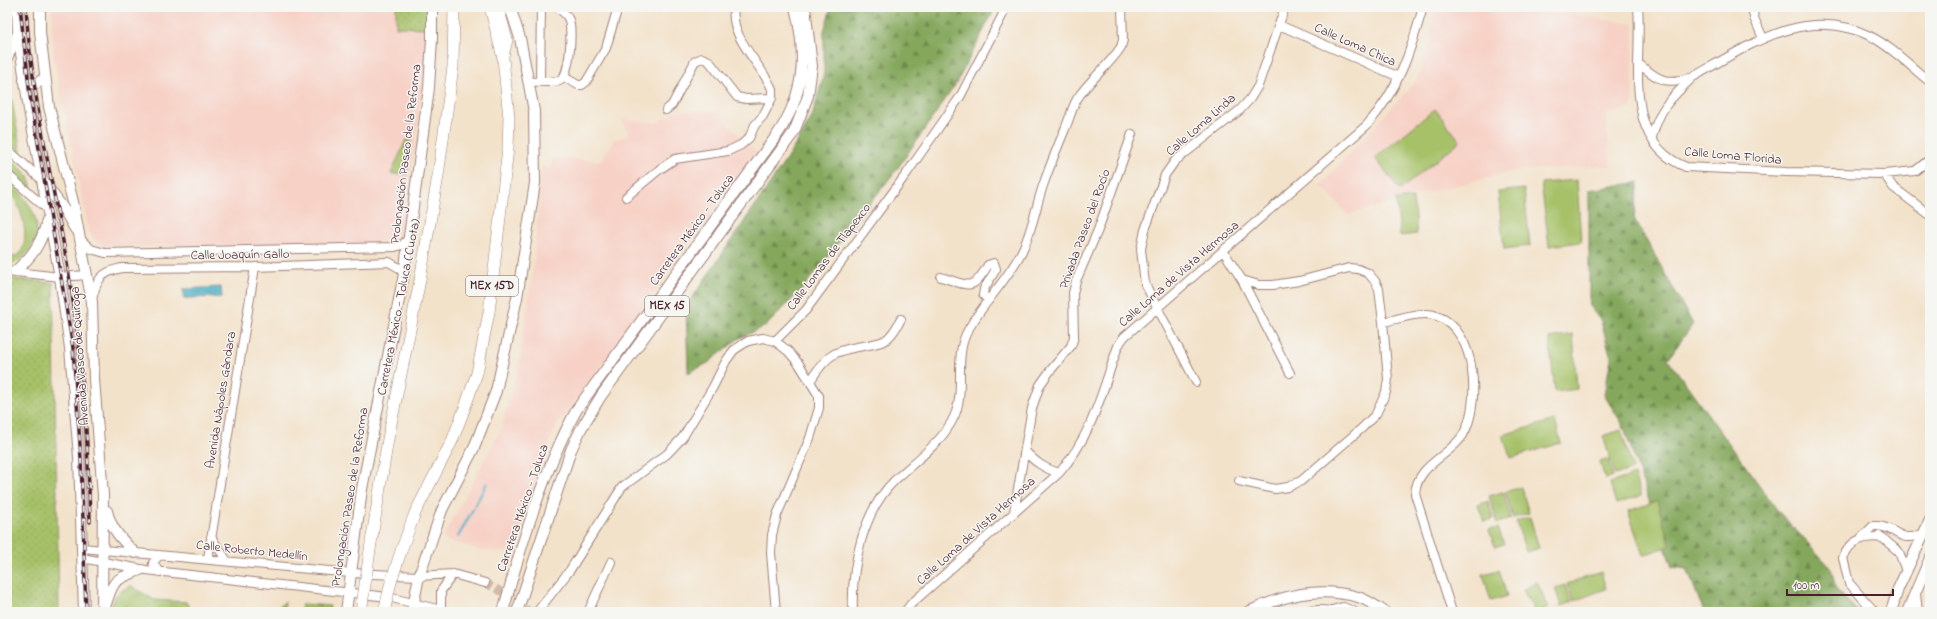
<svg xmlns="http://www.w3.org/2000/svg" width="1937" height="619" font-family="'Indie Flower',sans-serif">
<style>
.built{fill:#f7d1c6}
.grass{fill:url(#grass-tufts);stroke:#78704a}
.forest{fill:url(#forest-firs);stroke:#676344}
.park{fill:url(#park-dots);stroke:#78704a}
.garden{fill:#a6c168;stroke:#78704a}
.water{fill:url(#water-rules);stroke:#4a687a}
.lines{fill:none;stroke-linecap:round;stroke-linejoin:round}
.stream{stroke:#49b1c8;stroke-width:2}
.minor-tunnel{stroke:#d1bbaa;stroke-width:8;stroke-dasharray:8 4;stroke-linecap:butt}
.minor-casing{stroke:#9e807a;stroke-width:10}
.major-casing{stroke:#9e807a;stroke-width:12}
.highway-casing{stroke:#9e807a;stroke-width:12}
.minor{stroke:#fff;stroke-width:8}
.major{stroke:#fff;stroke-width:10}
.highway{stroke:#fff;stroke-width:11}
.rail-casing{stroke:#4a1f2b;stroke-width:3.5}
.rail{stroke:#f6f6f2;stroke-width:2;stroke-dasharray:6;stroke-linecap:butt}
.highway-bridge-casing{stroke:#9e807a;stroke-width:12;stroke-linecap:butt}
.highway-bridge{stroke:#fff;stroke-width:11}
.labels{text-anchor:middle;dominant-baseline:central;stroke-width:3;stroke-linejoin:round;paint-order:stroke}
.shield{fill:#f6f6f2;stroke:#7e6067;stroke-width:1}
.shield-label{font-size:12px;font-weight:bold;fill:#4a1f2b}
.street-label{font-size:13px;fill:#4a1f2b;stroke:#f6f6f2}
</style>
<defs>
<pattern id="grass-tufts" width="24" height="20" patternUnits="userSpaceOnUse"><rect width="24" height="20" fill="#a6c168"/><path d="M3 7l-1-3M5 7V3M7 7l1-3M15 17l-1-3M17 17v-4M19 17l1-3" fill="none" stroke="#90a55a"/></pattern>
<pattern id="forest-firs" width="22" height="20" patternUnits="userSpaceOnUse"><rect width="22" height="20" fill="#84a75c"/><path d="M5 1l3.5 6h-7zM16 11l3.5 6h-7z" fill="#6e874c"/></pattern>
<pattern id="park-dots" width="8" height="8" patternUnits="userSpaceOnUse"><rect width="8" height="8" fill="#a6c168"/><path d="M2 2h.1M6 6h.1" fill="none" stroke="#90a55a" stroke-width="1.8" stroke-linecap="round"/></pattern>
<pattern id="water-rules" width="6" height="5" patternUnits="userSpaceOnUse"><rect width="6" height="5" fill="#49b1c8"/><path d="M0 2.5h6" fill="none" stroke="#3f8fa3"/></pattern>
</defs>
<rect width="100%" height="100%" fill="#f6f6f2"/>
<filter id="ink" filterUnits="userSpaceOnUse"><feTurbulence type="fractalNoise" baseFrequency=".025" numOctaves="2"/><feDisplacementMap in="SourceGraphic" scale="8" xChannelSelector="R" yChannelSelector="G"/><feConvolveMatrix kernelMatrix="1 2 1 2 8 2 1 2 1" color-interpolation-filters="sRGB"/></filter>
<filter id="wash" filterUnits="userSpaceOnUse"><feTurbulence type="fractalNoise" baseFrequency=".012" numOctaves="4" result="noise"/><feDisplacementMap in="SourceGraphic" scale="16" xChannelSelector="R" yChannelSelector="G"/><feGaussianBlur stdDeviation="0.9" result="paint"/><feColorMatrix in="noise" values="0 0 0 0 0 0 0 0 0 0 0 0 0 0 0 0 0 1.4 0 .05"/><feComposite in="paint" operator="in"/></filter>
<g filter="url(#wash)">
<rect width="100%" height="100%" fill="#f3e2ca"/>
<path class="built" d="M52,7h374l1,21 -5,67 -21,148 -292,3 -11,-3 -9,-11 -36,-177z
M1435,7h137l3,8 59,9 -2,84 -26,6 4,52 -91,4 -114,28 -57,17 -27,-30 95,-104 14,-37z
M676,111h40l41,43 -200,271 -15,34 -12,43 -15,42 -6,7 -10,1 -19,-2 -38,-11 59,-109 17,-61 16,-105 7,-97 11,3v-12l49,3 13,-21 11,-3 4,-4 -8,-14 36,4z"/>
<path class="grass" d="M7,72l14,80 -14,-11z
M7,156l22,20 3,14 -25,-22z
M131,586l23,14 32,2 8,10h-83c0,-14 7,-21 20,-26z
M285,602l-1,10h-12z
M302,604l28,2 -1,6h-28z"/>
<path class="forest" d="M831,7h163l-2,7 -36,70 -59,85 -94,119 -37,38 -28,13 -30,24 -20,10 -2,-66 100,-147 26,-43 12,-44v-42z
M1639,182l-5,36 59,106 -25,35 110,152 53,57 5,21 22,23h-154l-17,-43 -15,-2 -49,-142 -19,-30 7,-37 -10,-37 -12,-15v-116z"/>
<path class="park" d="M396,7h30l1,21 -31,-1z
M7,278l46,5 6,329h-52z"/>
<path class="garden" d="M1435,109l25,32 -60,49 -25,-32z
M406,140h5l-4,34h-16z
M7,180c21,18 42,45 21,72 -6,7 -11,11 -21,12v-6c4,-1 9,-1 12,-4 10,-9 5,-35 0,-46 -4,-10 -12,-18 -12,-28z
M1577,180l4,62 -32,4 -8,-63z
M1524,189l6,57 -26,3 -6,-57z
M1413,198l4,36 -17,2 -4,-36z
M1573,334l4,55 -22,3 -6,-54z
M1555,420l6,23 -50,15 -9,-23z
M1621,430l12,39 -18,6 -12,-39z
M1608,459l5,17 -8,3 -5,-17z
M1634,475l7,21 -25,8 -6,-21z
M1521,487l8,26 -16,5 -8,-26z
M1503,492l8,27 -14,4 -8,-27z
M1488,501l5,18 -9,3 -6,-17z
M1657,501l13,45 -27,9 -15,-44z
M1530,517l9,31 -13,4 -10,-31z
M1498,528l6,16 -9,3 -6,-17z
M1499,570l8,26 -16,5 -8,-27z
M1601,572l5,17 -33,12 -6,-17z
M1537,582l12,26 -14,4 -12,-22z
M1565,585l6,17 -10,4 -6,-18z"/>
<path class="water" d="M221,287l1,10 -38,1 -1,-9z"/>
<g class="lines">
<path class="stream" d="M458,537l29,-54"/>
</g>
</g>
<g filter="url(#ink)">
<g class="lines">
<path class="minor-tunnel" d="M485,583l34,18 10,11"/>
<g class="minor-casing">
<path id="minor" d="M1638,7c5,54 -18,134 48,160l100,5 98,2 31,-3 15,-12
M1752,7l2,11 9,20
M1279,25l120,52
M1638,63c21,18 28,22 55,14 55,-31 113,-73 177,-41 22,11 41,31 60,46
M564,77l14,8h4l4,-3 20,-34 12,-41
M540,81l1,-74
M528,82c9,-1 22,1 31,-1 12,-5 13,-51 10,-61 -3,-7 -8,-10 -13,-13
M666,110l6,-5 23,-44 7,-3 7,3 28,36 9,2 26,-1
M1652,137c8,-29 17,-37 39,-58
M7,149l35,31
M7,174l40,35
M1884,174l9,13 37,28
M626,197l34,-28 15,-10 53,-8 13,-6 8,-7 6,-13 8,-9 9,-18v-9c-11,-26 -43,-51 -38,-82
M79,238l12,11 14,4 290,-6 7,-2 6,-6
M1224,252l18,28 17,5h14l26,-4 50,-13 9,1 10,4 7,8 4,8 4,33 5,57 -2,13 -10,22 -14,14 -61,53 -13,6 -13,2 -36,-8
M7,271l53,6 27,-2
M941,277c28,8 31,16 47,-12l6,-2 2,6 -12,20 -1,6 6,5
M1242,280l48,93
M92,299c5,-20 9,-27 30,-31l133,-1 134,-5 10,6 5,6
M1383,322c16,-3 39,-12 54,-6 40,14 44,88 26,119 -14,22 -46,29 -48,59l37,118
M775,341l31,-31 101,-137 53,-76 42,-81 3,-9
M811,380c17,-28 26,-30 58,-35 7,-2 15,-2 20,-8 5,-5 9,-12 12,-18
M1196,382l-51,-98 -4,-35 4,-19 20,-55 10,-14 65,-51 10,-11 8,-13 27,-79
M1025,451c11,12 19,17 34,22
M1014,512l18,-104 8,-23 10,-14 21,-25 3,-9 -1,-44 3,-12 22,-51 34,-96
M1879,535l20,17 7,19
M211,537l16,24
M1862,537l11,-11h4c21,1 22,19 47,7
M82,548l269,25 68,3 34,-2 32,9
M82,558l64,12 242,27 61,15
M208,558l47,-291
M159,572l-6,-9 6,-8
M441,610v-19l12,-17
M537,612l33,-42 52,-83 45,-33 16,-17 30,-50 13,-26 8,-11 14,-9 15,-3 12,3 13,10 11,13 20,32v12l-9,30 -33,77 -5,20 -1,18 5,59
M588,612l23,-50
M853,612c-2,-44 9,-100 42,-132 21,-20 47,-37 59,-63 12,-26 0,-57 12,-83 15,-30 41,-52 56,-83 11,-22 14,-47 23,-71 6,-17 13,-34 20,-51 4,-9 7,-21 12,-30 12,-19 32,-33 44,-52l2,-7 -1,-33
M905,612l6,-8 148,-131c33,-37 43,-81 59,-127l6,-9 243,-212c32,-36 43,-72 56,-118
M1875,612l-26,-29 -6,-25c7,-18 21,-23 40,-20"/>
</g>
<g class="major-casing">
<path id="major" d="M17,7l1,25 11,78 31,167 10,71 9,109 5,155
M40,7v25l9,75 24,95 19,100 2,77 9,116 -1,117
M7,58l11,-25
M24,80l11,4 10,-6
M44,182l19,26 12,21
M14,272c18,-15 28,-29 33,-52
M107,511c4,18 15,29 28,42
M1915,594l2,18
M106,604c8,-26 9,-24 34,-34
M1332,611l11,-3 10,4
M346,612l16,-123 42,-215 25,-186 3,-49v-32
M412,612l7,-36 23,-66 32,-62 22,-57 21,-93 18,-115 -1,-72 -14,-73 -10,-31
M503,612c18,-67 41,-143 74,-203l200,-274c28,-41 30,-80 18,-128
M517,612l54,-162 10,-21 20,-33 193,-264 14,-36 4,-30 -7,-59
M1248,612c35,-17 71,-26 110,-15 10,3 19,10 27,15
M1310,612l9,-1 16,1
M1891,612l7,-23 32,-69
M1907,612l23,-54"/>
</g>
<g class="highway-casing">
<path id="highway" d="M498,7l9,33 -4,16
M371,543l17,-104 32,-159 18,-104 15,-109 1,-60
M401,551l14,-38 37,-72 12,-31 13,-37 12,-61 19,-164 1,-30 -6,-60 -13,-51"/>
</g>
<use href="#minor" class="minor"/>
<use href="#major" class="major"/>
<use href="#highway" class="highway"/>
<g class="rail-casing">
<path id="rail" d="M20,7l10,89 43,252 8,110 5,154
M26,7c5,86 26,171 41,256 15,86 21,172 23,259"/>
</g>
<use href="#rail" class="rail"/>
<g class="highway-bridge-casing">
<path id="highway-bridge" d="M361,612l10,-69
M384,612l7,-30 10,-31"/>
</g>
<use href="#highway-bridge" class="highway-bridge"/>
</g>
</g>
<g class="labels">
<g class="shield">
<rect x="466" y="276" width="52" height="20" rx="3"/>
<rect x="645" y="296" width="44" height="20" rx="3"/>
</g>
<g class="shield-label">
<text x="492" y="286">MEX 15D</text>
<text x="667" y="306">MEX 15</text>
</g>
<g class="street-label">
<text transform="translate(1355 45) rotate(24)">Calle Loma Chica</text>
<text transform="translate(1201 125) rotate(-41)">Calle Loma Linda</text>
<text transform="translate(406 154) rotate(-83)">Prolongación Paseo de la Reforma</text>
<text transform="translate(1733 156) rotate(5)">Calle Loma Florida</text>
<text transform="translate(1085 229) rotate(-70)">Privada Paseo del Rocío</text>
<text transform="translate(692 230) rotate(-54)">Carretera México - Toluca</text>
<text transform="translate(240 255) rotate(-1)">Calle Joaquín Gallo</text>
<text transform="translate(829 257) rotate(-53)">Calle Lomas de Tlapexco</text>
<text transform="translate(1179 274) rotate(-41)">Calle Loma de Vista Hermosa</text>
<text transform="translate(399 307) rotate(-79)">Carretera México - Toluca (Cuota)</text>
<text transform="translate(80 356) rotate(-94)">Avenida Vasco de Quiroga</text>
<text transform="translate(221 400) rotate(-81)">Avenida Nápoles Gándara</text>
<text transform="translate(350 497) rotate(-81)">Prolongación Paseo de la Reforma</text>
<text transform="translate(523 508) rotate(-71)">Carretera México - Toluca</text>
<text transform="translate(976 531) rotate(-42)">Calle Loma de Vista Hermosa</text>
<text transform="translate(252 551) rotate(6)">Calle Roberto Medellín</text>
</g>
</g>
<rect width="1937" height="619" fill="none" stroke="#f6f6f2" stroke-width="24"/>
<path d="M1787 589v6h106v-6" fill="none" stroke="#4a1f2b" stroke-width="2"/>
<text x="1793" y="589" font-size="12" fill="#4a1f2b" stroke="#f6f6f2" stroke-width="3" paint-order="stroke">100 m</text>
</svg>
